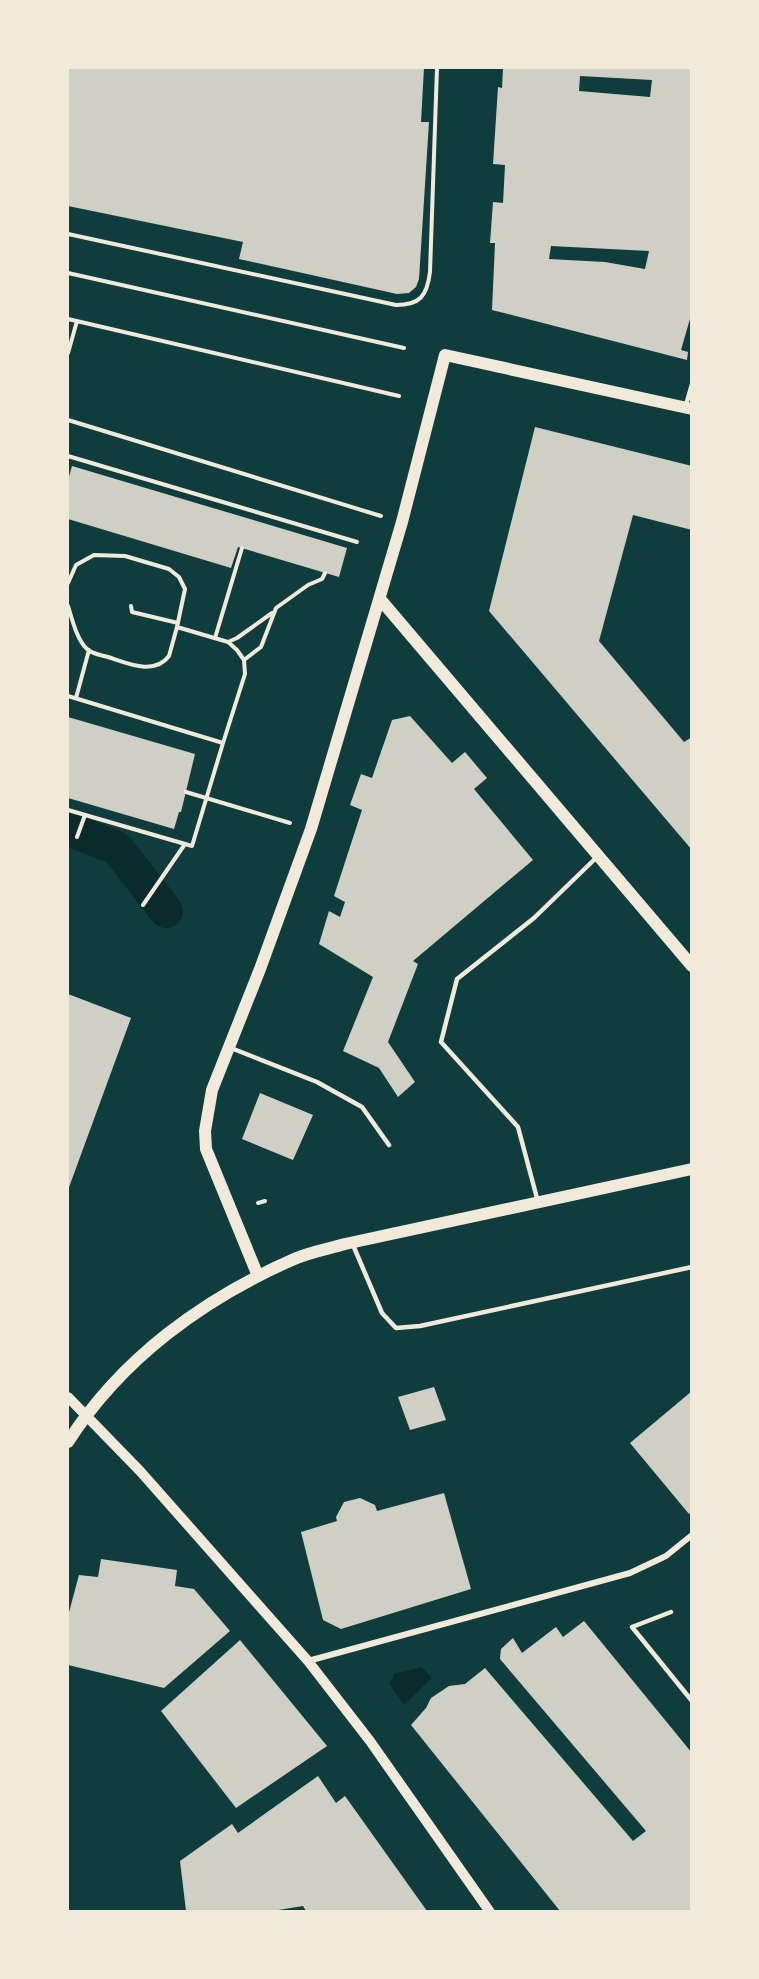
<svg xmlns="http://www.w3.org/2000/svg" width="759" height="1979" font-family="Rubik,sans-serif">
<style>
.water{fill:#0a2a2b}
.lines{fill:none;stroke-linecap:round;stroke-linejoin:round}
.canal{stroke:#0a2a2b;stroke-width:34}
.building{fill:#cfcfc3;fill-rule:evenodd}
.path{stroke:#f1e9da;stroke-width:4}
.service{stroke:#f1e9da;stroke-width:4.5}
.minor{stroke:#f1e9da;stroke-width:6}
.tertiary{stroke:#f1e9da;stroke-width:10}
.secondary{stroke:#f1e9da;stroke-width:12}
</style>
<rect width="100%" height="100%" fill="#0f3d3e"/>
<path class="water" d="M422,1667l10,11 -28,27 -15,-22 4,-4v-5z"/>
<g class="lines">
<path class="canal" d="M68,829l49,19 49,63"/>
</g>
<path class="building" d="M68,68h356l-3,54h8l-10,157 -3,8 -7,6 -12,1 -158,-35 4,-17 -175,-36z
M503,68h189v244l-11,38 7,2 -1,8 -195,-50 3,-67h-5l3,-41 10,1 2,-38 -12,-1 5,-77 4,1zM580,76l72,4 -2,17 -71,-6zM551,246l98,5 -4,18 -40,-7 -56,-3z
M535,427l157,39v64l-59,-15 -34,126 85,101 8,-5v113l-203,-239z
M72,466l275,82 -8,29 -101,-30 -7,21 -163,-49v-39z
M410,716l42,47 13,-11 22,26 -13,11 59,71 -120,101 5,3 -30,78 27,40 -17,15 -19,-29 -36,-17 30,-74 -54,-33 10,-33 11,6 5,-15 -11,-6 28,-86 -12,-5 11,-31 11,4 20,-58z
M68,717l127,37 -14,58h-2l-5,17 -106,-31z
M68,994l63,24 -63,172z
M260,1093l53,22 -20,45 -51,-21z
M434,1387l12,33 -36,10 -12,-33z
M692,1391v121l-3,2 -59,-71z
M444,1493l27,96 -130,40 -18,-9 -22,-88 36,-11 -1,-4 8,-15 16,-4 15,7 2,6z
M101,1559l76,11 -2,16 19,3 36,42 -66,57 -96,-23v-49l11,-41 19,2z
M584,1621l108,132v158h-132l-149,-186 15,-17 5,-10 18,-12 16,-2 20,-16 148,173 13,-10 -146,-172 1,-10 12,-11 9,15 34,-26 7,10z
M240,1640l87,106 -91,62 -75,-97z
M318,1776l18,27 9,-7 82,115h-121l-3,-5 -31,5h-86l-6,-50 52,-37 6,9z"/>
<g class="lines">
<path class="path" d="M68,234l328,71c24,0 31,-9 34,-33l7,-204
M68,273l336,75
M68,319l331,77
M68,353l9,-32
M68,420l313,96
M68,456l289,86
M68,583l8,-18 18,-10 31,1 44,13 10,8 6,12 -8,38
M68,606c4,13 9,34 19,43 5,5 14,6 21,8 19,6 46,19 61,-1l8,-29 51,15 9,8 7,10 1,14 -22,69
M131,606l1,6 46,11
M215,638l27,-90
M228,642l9,-4 35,-25
M244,660l17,-13 15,-39 32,-23 14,-6 3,-6
M68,696l155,47 -31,103 -124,-36
M76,698l13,-48
M186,792l104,31
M77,837l8,-22
M143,905l42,-61
M258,1203l7,-2"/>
<path class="service" d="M686,405l6,-21
M231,1048l86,34 45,25 27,38
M538,1202l-20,-75 -77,-85 16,-63 77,-61 64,-62
M353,1245l29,68 14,15 24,-2 272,-59
M671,1612l-39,15 60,74"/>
<path class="minor" d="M308,1661l322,-88 36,-17 26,-21"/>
<path class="tertiary" d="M68,1397l72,74 168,190 62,80 120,171"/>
<path class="secondary" d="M380,599l312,367
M258,1276l-52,-127 -1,-18 7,-41 48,-121 51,-140 91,-307 43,-167 247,54
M68,1442c53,-83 135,-143 224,-182 17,-8 36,-11 53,-16l347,-75"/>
</g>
<rect width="759" height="1979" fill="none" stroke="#f1e9da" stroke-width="138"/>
</svg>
